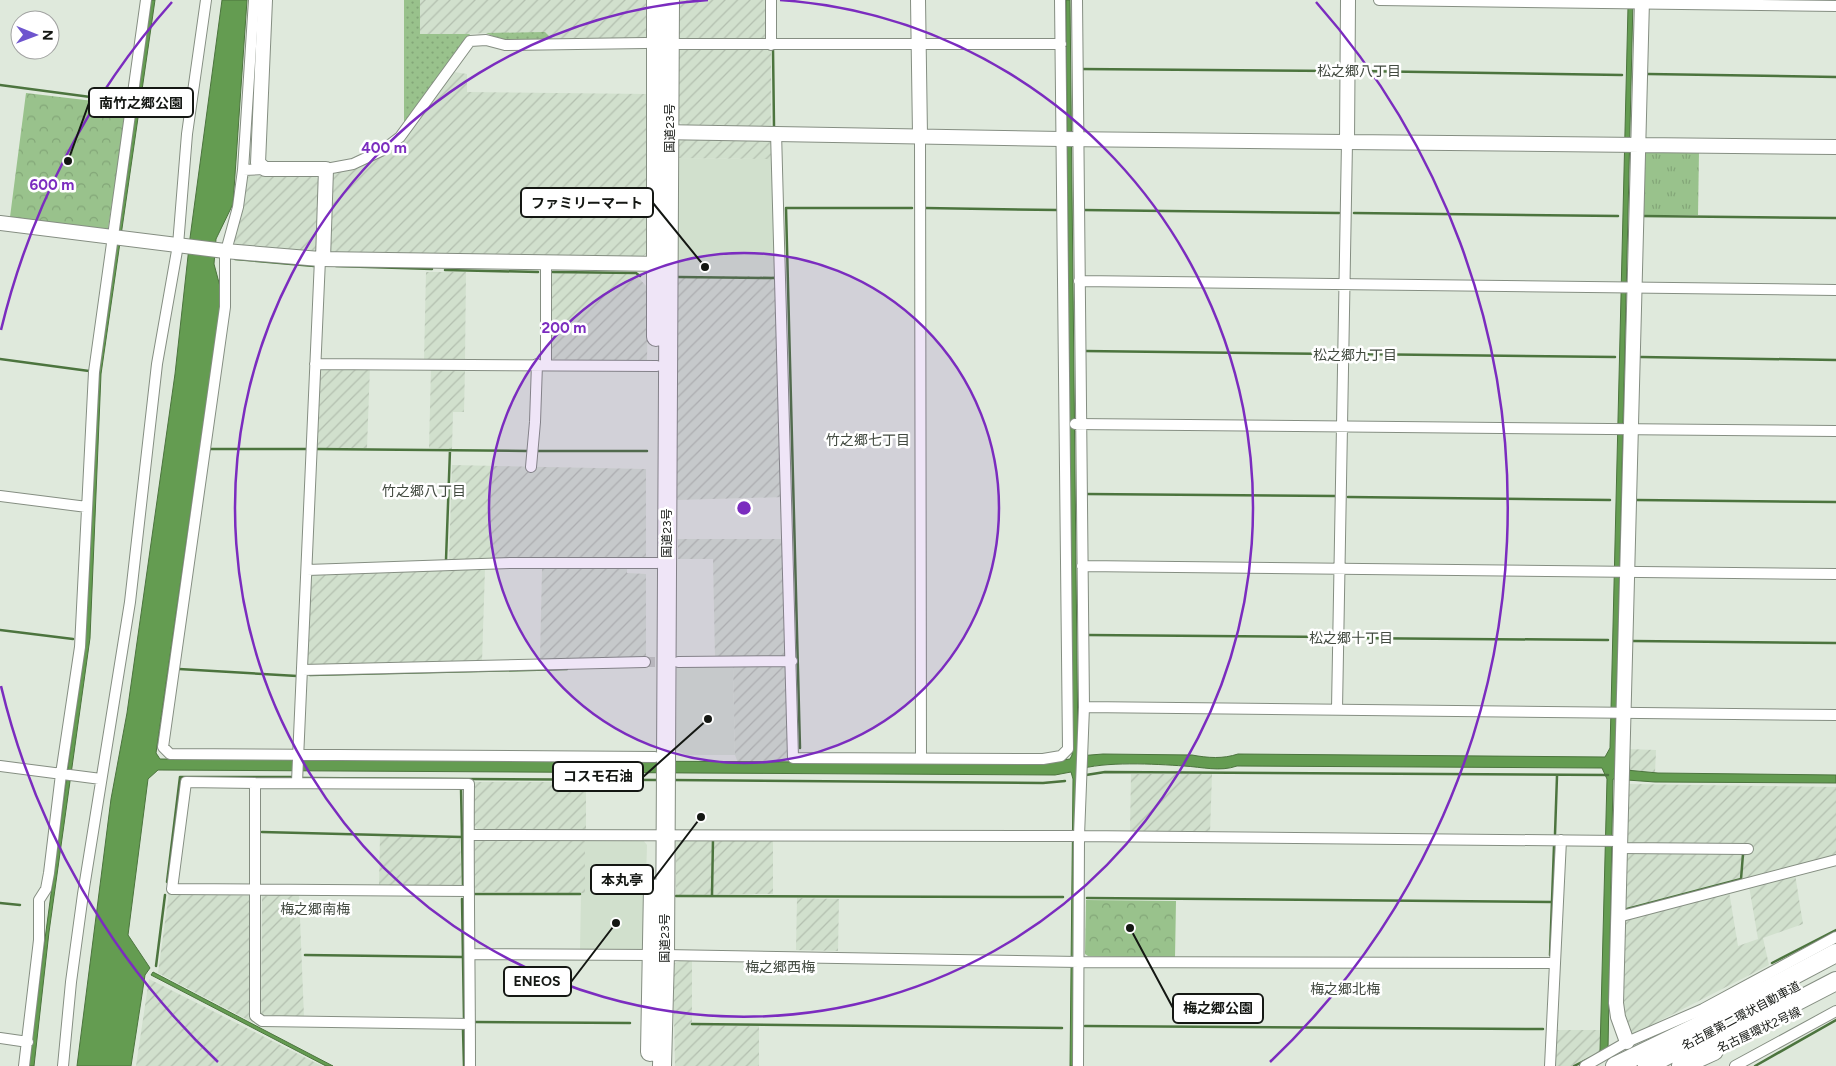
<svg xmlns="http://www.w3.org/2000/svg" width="1836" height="1066" font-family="Figtree,'Noto Sans JP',sans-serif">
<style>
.built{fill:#d1e0cd}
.industrial{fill:url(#industrial-furrows)}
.grass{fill:url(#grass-tufts)}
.forest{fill:url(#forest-crowns)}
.garden{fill:url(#garden-dots)}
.water{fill:#649c51;stroke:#4c743e}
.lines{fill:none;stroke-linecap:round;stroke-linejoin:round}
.stream{stroke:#4c743e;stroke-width:2.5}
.street-tunnel{stroke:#c1cabe;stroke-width:10;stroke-dasharray:10 5;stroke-linecap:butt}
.street-casing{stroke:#858e82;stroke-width:12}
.secondary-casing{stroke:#858e82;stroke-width:16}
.highway-casing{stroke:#858e82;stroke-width:20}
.street{stroke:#fff;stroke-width:10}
.secondary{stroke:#fff;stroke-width:14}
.highway{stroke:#fff;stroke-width:18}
.ring{fill:none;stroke:#7b2cbf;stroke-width:2.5}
.labels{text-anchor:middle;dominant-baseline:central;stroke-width:5;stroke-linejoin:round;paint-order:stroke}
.street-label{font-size:12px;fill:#141713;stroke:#fff}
.neighbourhood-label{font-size:14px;fill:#424a40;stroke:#fff}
.centre{fill:#7b2cbf;stroke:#fff;stroke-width:2.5}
.ring-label{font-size:15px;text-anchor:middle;font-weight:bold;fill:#7b2cbf;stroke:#fff;stroke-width:5;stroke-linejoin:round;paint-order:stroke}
.leader{fill:none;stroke:#141713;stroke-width:2}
.callout-dot{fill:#141713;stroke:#fff;stroke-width:2}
.callout{fill:#fff;stroke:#141713;stroke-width:2}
.callout-label{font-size:14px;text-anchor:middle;font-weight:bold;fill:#141713}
</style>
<defs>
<pattern id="industrial-furrows" width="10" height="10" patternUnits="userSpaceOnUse" patternTransform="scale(1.25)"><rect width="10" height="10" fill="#d1e0cd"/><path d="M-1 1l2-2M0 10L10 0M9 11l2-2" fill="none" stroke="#b3bfaf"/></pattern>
<pattern id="grass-tufts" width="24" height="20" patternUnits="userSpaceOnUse" patternTransform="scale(1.25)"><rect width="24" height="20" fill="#99c28c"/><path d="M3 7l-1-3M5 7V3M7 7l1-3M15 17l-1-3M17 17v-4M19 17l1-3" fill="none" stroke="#83a678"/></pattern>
<pattern id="forest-crowns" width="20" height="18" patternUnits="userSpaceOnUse" patternTransform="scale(1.25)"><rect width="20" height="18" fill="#99c28c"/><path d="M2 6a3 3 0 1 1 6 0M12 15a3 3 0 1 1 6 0" fill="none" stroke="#83a678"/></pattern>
<pattern id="garden-dots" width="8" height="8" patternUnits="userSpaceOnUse" patternTransform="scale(1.25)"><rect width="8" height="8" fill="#99c28c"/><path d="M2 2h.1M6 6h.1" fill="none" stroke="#83a678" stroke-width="1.8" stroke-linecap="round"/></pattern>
</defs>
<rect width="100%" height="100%" fill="#dfe9dc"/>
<path class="built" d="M678,158l95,1 5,117h-101z
M677,665h56l2,90h-49l-10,-5z
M585,840h58l4,5 -3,104 -64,1 1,-57 4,-1z"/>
<path class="industrial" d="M404,0h244l-1,41h-143l-18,-8 -16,1 -66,92z
M679,0h88l1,41h-90z
M678,48h93v79l-88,-2 -5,-5z
M454,72l13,2v18l181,2 1,153 -3,7 -4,3 -309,-3 -5,-5 2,-72 5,-5 71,-35z
M683,137l89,1 1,21 -95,-1 -1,-16z
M249,176h66l4,4 -2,72 -2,3 -78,-7 -3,-7 11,-59z
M426,272h40l-1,89h-41z
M550,273l85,1 13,14 -1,74 -98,-3z
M677,276h101l7,221 -108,3z
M370,366l-3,82h-53l4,-81z
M431,367l34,1 -1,44h-11l-1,37 -23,-1z
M452,465l194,4v90l-197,3z
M678,539h109l2,117 -74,2 -2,-99h-35z
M485,568l-3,94 -177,5 5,-89 4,-4z
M542,569h85v4l19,1v86h-106z
M733,665h54l3,96 -52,2 -3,-8z
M1627,749l29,1 -1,23 -28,-3z
M1131,774h81l-2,59 -80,-1z
M473,782h113v49l-108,-2 -5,-4z
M1629,784l207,3v70l-210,54 -2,-2 2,-56 5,-8 -5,-3z
M380,836l80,2 2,49 -83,-1z
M679,839h94v55l-97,1v-53z
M585,840v53l-111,-1 1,-51z
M1795,874l8,50 -40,14 6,27 -137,70 -10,-31 2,-82 3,-4 102,-27 9,55 20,-7 -9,-53z
M169,892l81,4 3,3 -3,122 -92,-48z
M299,894l5,123 -43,-2 1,-119z
M797,898l42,1 -1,52 -42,-1z
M682,960h10v65l67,1v40h-84l-2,-102z
M149,979l173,87h-186z
M1555,1030h46l-1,26 -20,10h-26z"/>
<path class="grass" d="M1647,151l52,1 -1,63h-56l1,-60z"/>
<path class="forest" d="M26,93l101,12 -19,124 -98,-12z
M1086,900l90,1 -1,57 -87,-2 -3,-2z"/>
<path class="garden" d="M404,0h16v34h50l-66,92z
M545,32l9,9h-50l-18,-8z"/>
<path class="water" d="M151,0h4l-54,374 -11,264 -41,294 -15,134h-6l57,-426 13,-268z
M222,0h25l-14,204 -17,35 -2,25 8,30 -66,459 4,6 881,4 29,-4 2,-4 -6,-755h4l8,756 25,-2 89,1c16,3 31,4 46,-1l367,3 5,-9 1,-39 17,-702 5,-7 -18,769 43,4 178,2v8l-181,-1 -42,-3 -5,270 -8,3 7,-273 -5,-11 -365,-2c-17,6 -35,1 -53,0 -29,-2 -80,-5 -107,4l-4,296h-3l3,-287 -2,-7 -16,3 -897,-5 -10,9 -20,156 22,33 -5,7 -14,91h-54l34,-267 16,-86 48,-339 15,-136z
M153,972l180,94h-7l-175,-91z"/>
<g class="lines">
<path class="stream" d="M773,49l1,77
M1080,69l256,2
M1356,71l266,4
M1648,74l188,3
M0,85l128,17
M925,208l132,2
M1083,210l256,3
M1354,213l264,3
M1642,216l194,2
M235,259l79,7
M336,266l96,3
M445,270l93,2
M553,272l83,1 4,3
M678,277l96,1
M1084,351l253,3
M1350,354l265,3
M1641,357l195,3
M0,359l89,12
M209,449h98
M316,449l211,2
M536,451h111
M1086,494l249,2
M1348,497l262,3
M1637,500l199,2
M446,560l4,-110
M0,630l73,9
M1088,635l246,2
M1344,638l264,2
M1633,641l203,2
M179,669l118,7
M310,675l257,-6
M800,748l-14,-540h126
M1086,775l19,-3 503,3
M303,778l355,2
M671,780l372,3 22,-2
M461,788l2,98
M262,832l200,5
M1555,834l2,-58
M167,882l13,-105h114
M474,894h106
M712,895l1,-56
M676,896l387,1
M1087,898l465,4
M462,899l2,119
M0,903l20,2
M1627,909l114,-30 2,-25
M305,955l158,2
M1550,955l4,-109
M1772,963l64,-33
M156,966l9,-71
M475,1022l155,1
M692,1024l370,4
M1085,1026l458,3
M463,1030l1,36
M1574,1066l16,-8
M1755,1066l81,-46"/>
<path class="street-tunnel" d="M645,662h24"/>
<g class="street-casing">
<path id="street" d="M771,0v45
M1077,0l7,707 -5,129 -1,230
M1379,0l457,6
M679,44h382
M776,132l17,626 250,1 18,-3 7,-7 -8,-749
M920,135l1,622
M326,169l27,-5 30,-14 17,-13 70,-96 16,-1 19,5 141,-2
M243,170l11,-170
M225,251v56l-62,440 7,7 485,3
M226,251l12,-44 5,-37 22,-1
M1079,281l757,9
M315,364l342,2
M546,365v-101
M1075,424l761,7
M531,467l4,-45 2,-58
M0,496l87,11
M1082,566l754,8
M307,570l204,-7h146
M678,662l114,-1
M302,670l343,-8
M1084,707l752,8
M1337,709l10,-567
M0,766l101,13
M297,782l23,-523
M255,783l-69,-1 -14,107 296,2
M469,835l610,1 541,5
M1620,848l128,1
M1618,917l218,-57
M470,954l182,1
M665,955l414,7 476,1
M0,1038l28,4
M24,1066l15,-126v-40l7,-11 3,-16 12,-99 19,-127 14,-275 52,-372
M63,1066l8,-84 12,-88 47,-292 27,-238 21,-119 9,-111 19,-134
M470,1066c0,-94 -2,-188 -1,-282l-214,-1v233l7,5 208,3
M1550,1066l11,-226
M1585,1066l42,-24 76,-33 133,-72
M1735,1066l101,-55"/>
</g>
<g class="secondary-casing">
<path id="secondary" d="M265,0l-7,163 7,6h61l-3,90
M918,0l2,135
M659,132l402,7 775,8
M1347,142l1,-142
M0,223l225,28 95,8 345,5
M1627,1042l-9,-25 -2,-14 26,-1003"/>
</g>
<g class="highway-casing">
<path id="highway" d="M656,0v337
M1701,1051l135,-70
M650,1052l3,-164
M662,1066l3,-111 5,-955
M1615,1066l81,-39 140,-74
M1647,1066l66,-35
M1681,1066l33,-15"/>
</g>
<use href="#street" class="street"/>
<use href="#secondary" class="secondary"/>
<use href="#highway" class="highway"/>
</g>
<circle cx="744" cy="508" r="255" fill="#7b2cbf" fill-opacity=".12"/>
<g class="ring">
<circle cx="744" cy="508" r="255"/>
<path d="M780 0A509 509 0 1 1 708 0"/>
<path d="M218 1062A764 764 0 0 1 1 686M1 330A764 764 0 0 1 172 2M1316 2A764 764 0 0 1 1270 1062"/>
</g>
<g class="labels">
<g class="street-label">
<text transform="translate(670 128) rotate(-90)">国道23号</text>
<text transform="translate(667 533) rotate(-90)">国道23号</text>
<text transform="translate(665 938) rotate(-90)">国道23号</text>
<text transform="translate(1741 1016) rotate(-28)">名古屋第二環状自動車道</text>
<text transform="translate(1759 1030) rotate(-25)">名古屋環状2号線</text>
</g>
<g class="neighbourhood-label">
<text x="1359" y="71">松之郷八丁目</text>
<text x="1355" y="355">松之郷九丁目</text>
<text x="868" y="440">竹之郷七丁目</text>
<text x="424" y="491">竹之郷八丁目</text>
<text x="1351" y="638">松之郷十丁目</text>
<text x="315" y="909">梅之郷南梅</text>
<text x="780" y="967">梅之郷西梅</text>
<text x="1345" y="989">梅之郷北梅</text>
</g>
</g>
<circle cx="744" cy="508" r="8" class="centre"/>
<g class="ring-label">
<text x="384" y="153">400 m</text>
<text x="52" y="190">600 m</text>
<text x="564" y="333">200 m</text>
</g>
<path class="leader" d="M68 161L89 103M705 267L653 203M708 719L643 777M701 817L653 880M616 923L571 982M1130 928L1173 1008"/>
<g class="callout-dot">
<circle cx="68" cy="161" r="5"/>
<circle cx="705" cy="267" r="5"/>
<circle cx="708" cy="719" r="5"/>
<circle cx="701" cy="817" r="5"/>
<circle cx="616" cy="923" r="5"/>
<circle cx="1130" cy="928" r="5"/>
</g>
<g class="callout">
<rect x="89" y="88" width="104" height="29" rx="5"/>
<rect x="521" y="188" width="132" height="29" rx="5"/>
<rect x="553" y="762" width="90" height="29" rx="5"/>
<rect x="591" y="865" width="62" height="29" rx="5"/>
<rect x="504" y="967" width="67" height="29" rx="5"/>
<rect x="1173" y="994" width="90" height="29" rx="5"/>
</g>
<g class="callout-label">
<text x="141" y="108">南竹之郷公園</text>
<text x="587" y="208">ファミリーマート</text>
<text x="598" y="781">コスモ石油</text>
<text x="622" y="885">本丸亭</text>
<text x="537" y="986">ENEOS</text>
<text x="1218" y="1013">梅之郷公園</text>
</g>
<g transform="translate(35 35) rotate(91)"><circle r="24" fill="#ffffff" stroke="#a1a2a1"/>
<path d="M0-4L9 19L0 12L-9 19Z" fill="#6e55ce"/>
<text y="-8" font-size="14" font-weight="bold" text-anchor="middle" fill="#141713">N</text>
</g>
</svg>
